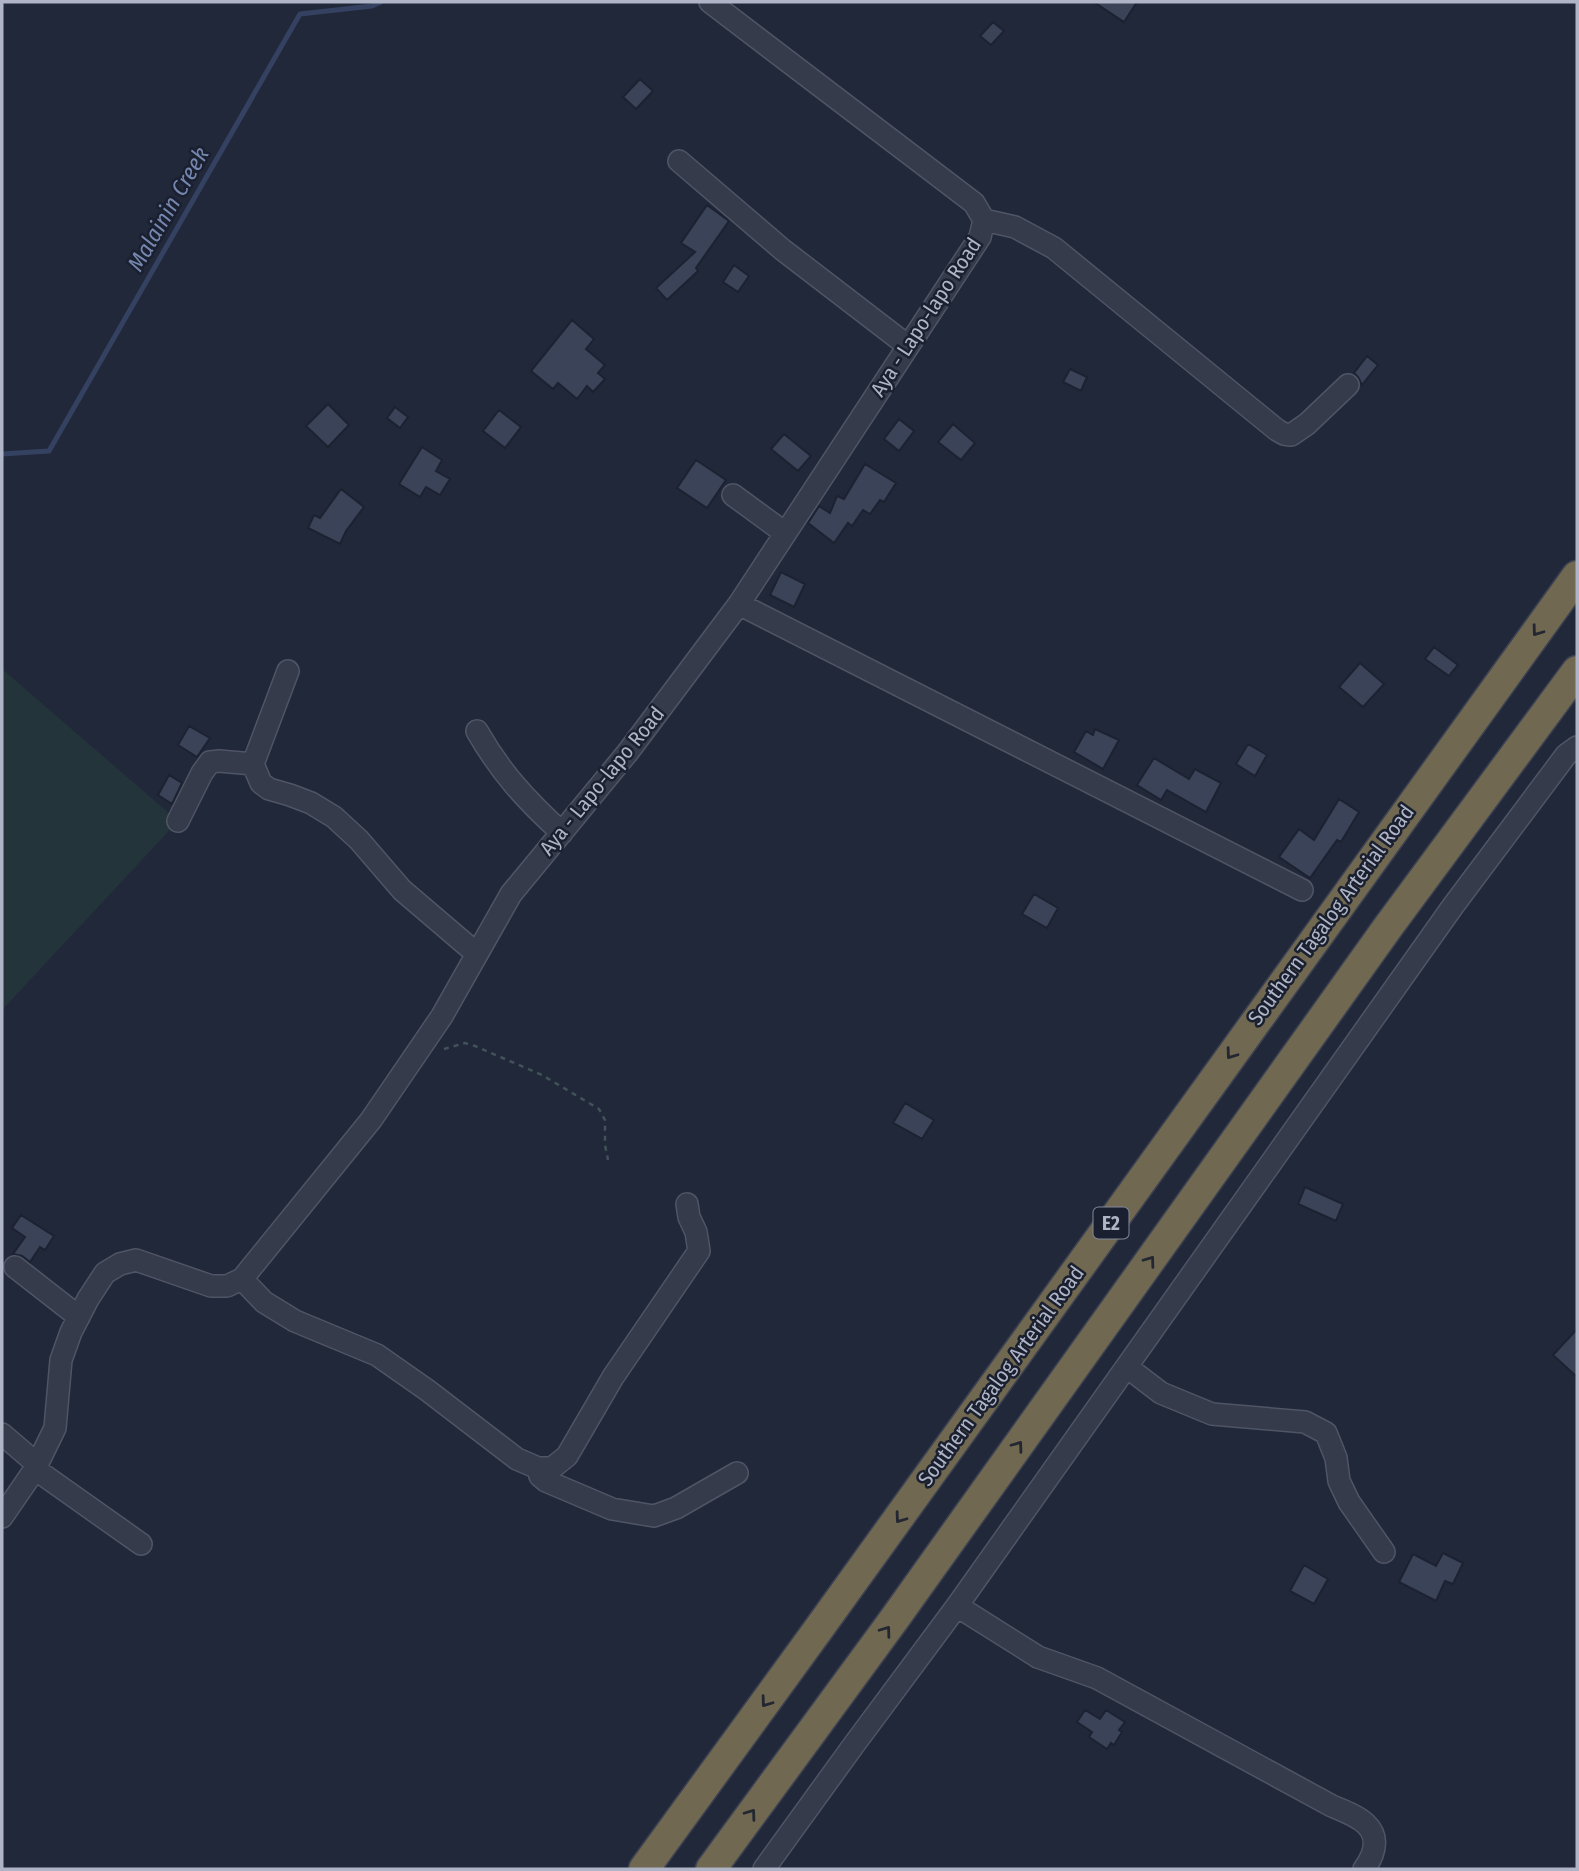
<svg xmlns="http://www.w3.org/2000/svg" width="1579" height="1871" font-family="'Fira Sans Condensed',sans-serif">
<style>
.green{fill:#23353b}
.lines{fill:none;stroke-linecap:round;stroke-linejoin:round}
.stream{stroke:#344161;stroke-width:5}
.building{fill:#3a4357;stroke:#1c2231;stroke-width:2}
.minor-casing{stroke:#4f5565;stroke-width:24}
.highway-casing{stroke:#3c4252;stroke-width:33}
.path{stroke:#415258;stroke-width:2.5;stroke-dasharray:5 5;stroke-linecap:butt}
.minor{stroke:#353b4a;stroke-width:21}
.highway{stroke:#706851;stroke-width:30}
.oneway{stroke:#232732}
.labels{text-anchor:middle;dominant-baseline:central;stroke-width:5;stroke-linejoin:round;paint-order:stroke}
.shield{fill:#1a202f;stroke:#828899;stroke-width:2}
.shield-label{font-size:19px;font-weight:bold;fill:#afb5c6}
.street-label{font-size:21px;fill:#afb5c6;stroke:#1a202f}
.water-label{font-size:23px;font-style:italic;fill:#7687af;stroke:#1a202f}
</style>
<rect width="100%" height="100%" fill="#21283a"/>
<path class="green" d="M2,669l176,152 -176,189z"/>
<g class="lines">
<path class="stream" d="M2,454l47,-3 251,-437 72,-8 9,-4"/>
</g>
<path class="building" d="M1094,2h43l-13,20z
M993,22l11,9 -13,14 -11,-9z
M640,79l13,12 -17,18 -13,-12z
M707,205l22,16 -33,47 2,3 -31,29 -11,-12 39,-36 -14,-9z
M734,265l15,11 -11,16 -15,-10z
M572,320l22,19 -8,10 19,16 -7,8 7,6 -12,13 -6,-6 -10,13 -19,-16 -5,6 -22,-18z
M1367,356l11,9 -16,20 -4,-8 -4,-4z
M1070,369l17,8 -6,14 -18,-9z
M328,404l21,21 -21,22 -22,-21z
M395,407l13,10 -8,11 -13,-10z
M499,410l22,17 -16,21 -22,-17z
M899,419l15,12 -15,20 -15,-12z
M953,424l22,19 -14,17 -23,-18z
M784,434l27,22 -13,15 -27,-22z
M422,447l20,13 -6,11 14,8 -10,16 -14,-8 -6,10 -21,-13z
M696,460l30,20 -19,28 -30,-20z
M865,464l31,19 -12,19 -4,-2 -10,14 -7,-4 -11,16 -4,-3 -14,20 -26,-20 11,-17 11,7 7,-17 7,3z
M341,489l23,18 -18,24 -6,13 -32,-16 6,-13 6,3z
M781,572l24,12 -11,23 -24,-12z
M1434,647l24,18 -9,11 -24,-17z
M1360,663l24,21 -21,23 -24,-20z
M189,726l21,12 -13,19 -19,-12z
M1095,729l24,11 -16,29 -29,-17 12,-21 7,4z
M1248,744l19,11 -12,21 -19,-12z
M1154,758l35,21 6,-10 26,14 -15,29 -39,-22 -6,10 -24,-15z
M169,775l13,8 -10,21 -14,-9z
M1339,799l20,13 -18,30 -4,-2 -27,38 -31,-21 20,-28 15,11z
M1034,894l24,14 -11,20 -25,-14z
M905,1103l29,17 -12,19 -29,-16z
M1305,1187l38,17 -7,17 -38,-17z
M21,1215l33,21 -9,14 -5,-3 -10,15 -8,-6 -9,-2 12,-17 -13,-9z
M1577,1329v48l-24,-22z
M1443,1553l20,10 -10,21 -8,-3 -9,20 -37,-19 14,-28 23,12z
M1304,1565l24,14 -14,25 -24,-13z
M1085,1710l15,9 6,-9 19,12 -6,8 3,2 -8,13 -3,-2 -4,6 -18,-12 3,-5 -15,-10z"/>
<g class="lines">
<g class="minor-casing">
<path id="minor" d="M679,161l104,89 125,96
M984,220l31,7 39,21 223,182 7,4 7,1 16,-11 41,-39
M733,495l52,38
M739,604l563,286
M288,671l-35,93 8,19 8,6 21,6 21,8 23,14 25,23 43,50 75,64
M477,731c24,42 49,69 85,102
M178,821l24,-48 8,-11 9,-1 34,3
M15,1267l64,50
M242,1279l22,23 31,19 82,34 50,35 90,69 21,9h14l15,-12 46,-79 86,-126 -3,-19 -7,-15 -2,-13
M1127,1367l34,26 51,21 93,8 21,11 10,25 3,23 10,21 35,50
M2,1434l35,30
M538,1468l2,8 6,5 66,28 42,7 22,-8 61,-35
M35,1469l106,75
M2,1517l33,-48 20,-41 6,-68 10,-28 17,-33 17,-26 15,-9 16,-4 75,26h16l15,-7 129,-159 71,-104 69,-122 117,-142 111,-148 241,-367 4,-17 -10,-17 -264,-201
M957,1606l81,51 59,21 235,128c22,9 51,19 40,49 -2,5 -4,9 -8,14
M764,1869l89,-123 104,-140 496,-700 113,-151 11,-8"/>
</g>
<g class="highway-casing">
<path id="highway" d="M644,1869c314,-429 620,-864 933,-1293
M711,1869l184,-251 493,-691 189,-256"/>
</g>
<path class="path" d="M444,1049l21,-6 10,3 67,29 57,34 6,11v25l3,15"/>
<use href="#minor" class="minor"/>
<use href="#highway" class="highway"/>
</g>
<defs><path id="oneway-chevron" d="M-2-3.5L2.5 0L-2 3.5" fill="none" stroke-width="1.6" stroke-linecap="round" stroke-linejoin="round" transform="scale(1.75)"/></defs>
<g class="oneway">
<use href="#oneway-chevron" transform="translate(1537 631) rotate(126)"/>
<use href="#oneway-chevron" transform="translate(1231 1054) rotate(126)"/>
<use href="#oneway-chevron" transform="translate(1150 1261) rotate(-54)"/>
<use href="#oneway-chevron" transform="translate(1018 1446) rotate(-54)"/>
<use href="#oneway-chevron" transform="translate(900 1518) rotate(126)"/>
<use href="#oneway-chevron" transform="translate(886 1631) rotate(-54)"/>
<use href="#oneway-chevron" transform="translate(766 1702) rotate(126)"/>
<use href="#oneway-chevron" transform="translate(751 1814) rotate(-54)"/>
</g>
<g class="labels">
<rect class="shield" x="1093.5" y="1207.5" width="35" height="31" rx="5"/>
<g class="shield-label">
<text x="1111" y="1223">E2</text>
</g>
<g class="street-label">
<text transform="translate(926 317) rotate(-57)">Aya - Lapo-lapo Road</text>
<text transform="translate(602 781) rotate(-51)">Aya - Lapo-lapo Road</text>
<text transform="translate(1331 915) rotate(-54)">Southern Tagalog Arterial Road</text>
<text transform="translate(1001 1376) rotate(-54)">Southern Tagalog Arterial Road</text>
</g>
<g class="water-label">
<text transform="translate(168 209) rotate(-60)">Malainin Creek</text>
</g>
</g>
<rect width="1579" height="1871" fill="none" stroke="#afb5c6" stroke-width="7"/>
</svg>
